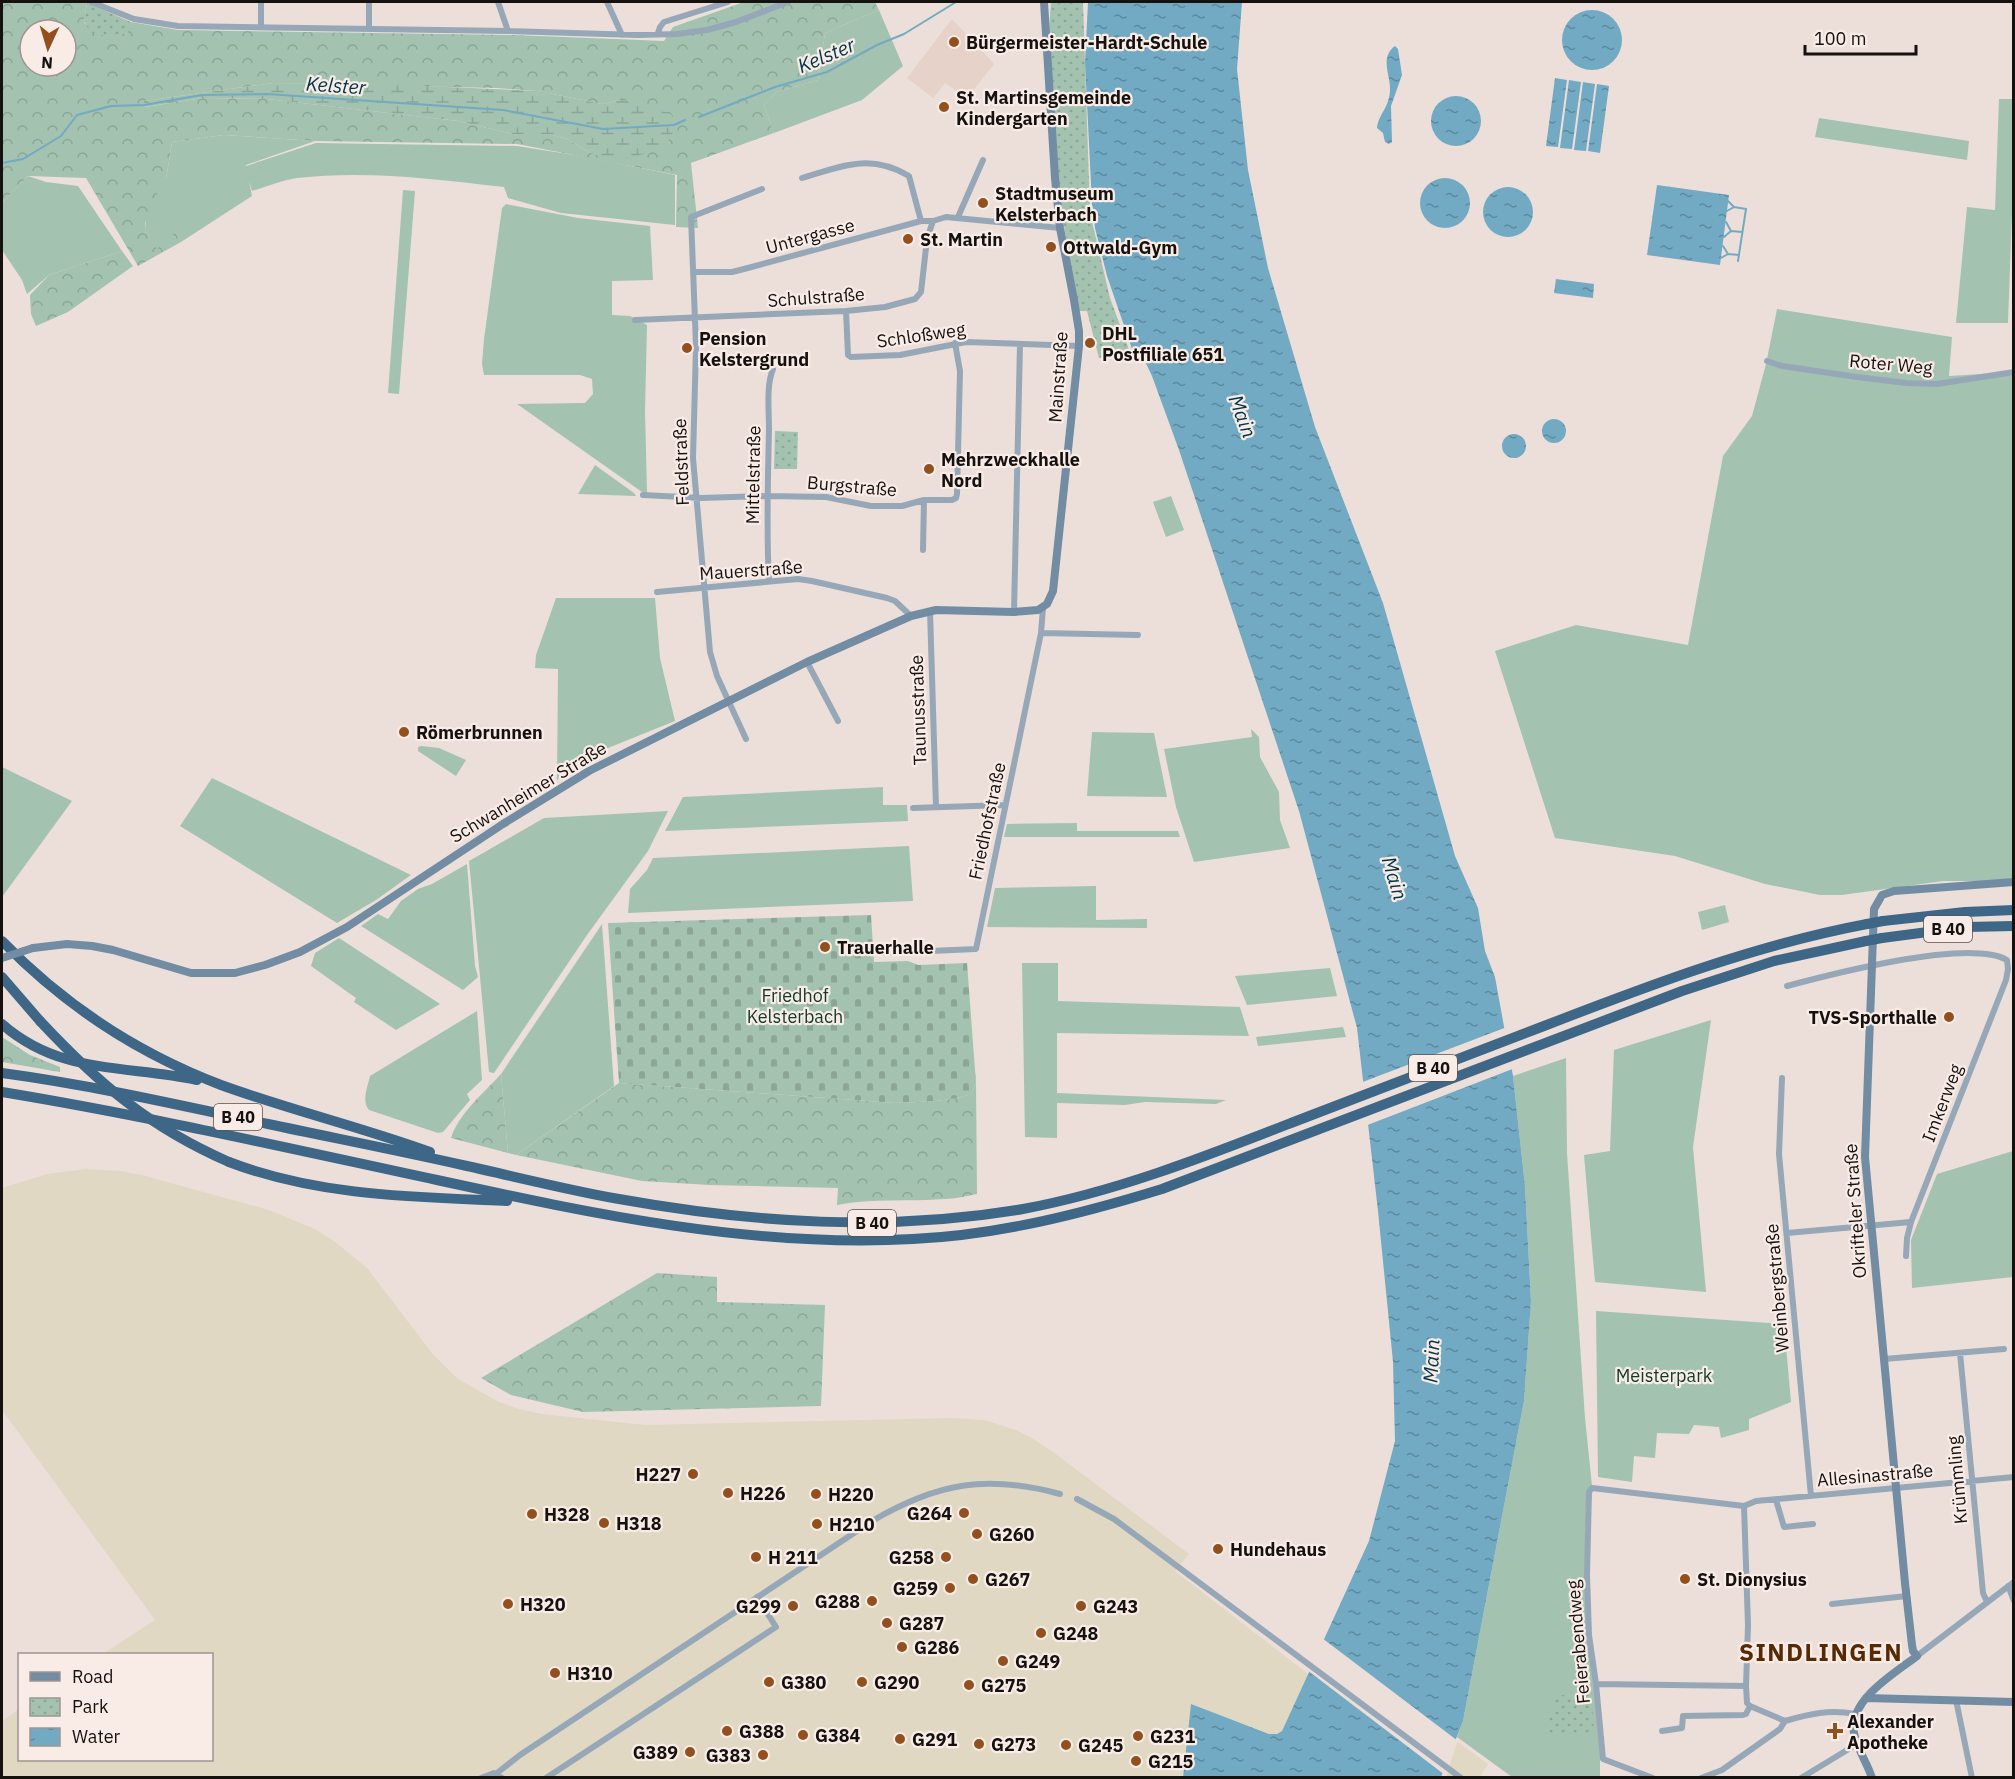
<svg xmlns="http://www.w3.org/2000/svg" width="2015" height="1779" font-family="'IBM Plex Sans',sans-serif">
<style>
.built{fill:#e6d2c8}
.industrial{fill:#e0d8c2}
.green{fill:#a3c2b0}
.forest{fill:url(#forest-crowns);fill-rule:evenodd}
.wetland{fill:url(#wetland-marsh)}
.cemetery{fill:url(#cemetery-stones)}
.park{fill:url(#park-dots)}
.water{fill:url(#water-ripples)}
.pier{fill:#ecdfd9}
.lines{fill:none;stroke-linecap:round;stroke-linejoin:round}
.stream{stroke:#72aac3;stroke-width:2}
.street{stroke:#96a8b8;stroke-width:6}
.secondary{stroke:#718ca3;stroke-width:8}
.highway{stroke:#3e6686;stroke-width:10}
.secondary-bridge{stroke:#718ca3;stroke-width:8}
.highway-bridge{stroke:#3e6686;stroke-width:10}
.poi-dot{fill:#93501f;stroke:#f9ece6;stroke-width:2}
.labels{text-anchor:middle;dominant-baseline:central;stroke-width:4.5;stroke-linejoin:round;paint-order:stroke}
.shield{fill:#f9ece6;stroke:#595350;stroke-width:1.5}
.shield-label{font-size:16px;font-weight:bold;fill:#15110f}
.poi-label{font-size:18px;font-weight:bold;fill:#15110f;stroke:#f9ece6;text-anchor:start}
.street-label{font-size:18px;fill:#15110f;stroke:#f9ece6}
.park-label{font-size:18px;fill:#0f3a25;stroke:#f9ece6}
.water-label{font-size:20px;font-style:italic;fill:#013548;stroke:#f9ece6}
.district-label{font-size:24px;font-weight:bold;letter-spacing:1.5px;fill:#572a06;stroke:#f9ece6}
</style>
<defs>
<pattern id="forest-crowns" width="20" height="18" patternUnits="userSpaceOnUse" patternTransform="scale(1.5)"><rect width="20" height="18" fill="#a3c2b0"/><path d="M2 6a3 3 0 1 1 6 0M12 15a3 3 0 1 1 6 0" fill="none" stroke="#8ba696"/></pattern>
<pattern id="wetland-marsh" width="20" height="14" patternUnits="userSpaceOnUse" patternTransform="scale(1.5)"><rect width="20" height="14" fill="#a3c2b0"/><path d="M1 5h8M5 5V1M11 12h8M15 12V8" fill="none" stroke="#8ba696"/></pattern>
<pattern id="cemetery-stones" width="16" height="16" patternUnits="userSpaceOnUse" patternTransform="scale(1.5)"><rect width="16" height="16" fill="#a3c2b0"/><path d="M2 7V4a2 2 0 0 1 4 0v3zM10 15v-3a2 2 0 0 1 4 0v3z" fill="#8ba696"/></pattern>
<pattern id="park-dots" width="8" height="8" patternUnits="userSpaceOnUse" patternTransform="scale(1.5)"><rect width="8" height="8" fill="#a3c2b0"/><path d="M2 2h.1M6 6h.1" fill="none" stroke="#8ba696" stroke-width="1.8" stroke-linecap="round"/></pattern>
<pattern id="water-ripples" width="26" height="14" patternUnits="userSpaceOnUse" patternTransform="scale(1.5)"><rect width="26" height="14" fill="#72aac3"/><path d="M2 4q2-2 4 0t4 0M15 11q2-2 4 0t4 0" fill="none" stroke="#5c899d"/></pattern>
</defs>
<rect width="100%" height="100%" fill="#ecdfd9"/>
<path class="built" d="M952,19l42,45 -27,34 -22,-15 -12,15 -26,-20z"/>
<path class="industrial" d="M86,1169l34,2 22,4 127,35 46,19 19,12 33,27 65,85 26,26 41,23 20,7 23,5 103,11 307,-7 32,2 32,10 16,8 21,14 136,102 -14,17 133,103 -26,57 -5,3h-8l-78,-30 -9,74h-1180v-57l17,-12 1,51h192v-106h-109l52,-34 -153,-210v-222l45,-14z
M1457,1741l31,23 -7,11 3,2 -38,1z"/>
<path class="green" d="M879,10l24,56 -41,34 -88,33 -10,-28 12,-13 42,-12 7,-47z
M1999,99h15v113h-2l-4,111h-52l11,-116 28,3z
M1819,118l150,23 -2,19 -152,-23z
M224,135l91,6 -69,24v1l70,-23 201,3 70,11 88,18v50l-114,-12 -53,-15 -4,-11c-68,-8 -139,-17 -207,-9 -15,2 -31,9 -45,13l-3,-10 3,15 -71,46 -6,-8 -18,16 -12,-20 4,-51h17l6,-37z
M28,176l18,6 32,4 44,65 -73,24 -22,19 -5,-14 -20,-30v-47z
M403,190l12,1 -16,203 -11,-1z
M506,204l72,14 72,8 3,54 -41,1v34l18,1 17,9 -2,86 2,82 -5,-1 -125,-88 68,-1 8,-9 -1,-15 -12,-4h-96l-2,-11 2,-25 18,-131z
M1777,309l175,28 -3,39 64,-4v509h-70l-101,14h-22l-55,-11 -90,-28 -120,-18 -60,-187 81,-26 112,20 35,-189 29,-40 14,-52z
M595,465l39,28 2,3 -58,-2z
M1171,496l13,34 -18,7 -13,-35z
M556,598h99l5,60 15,63 -72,29 -46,30 1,-111 -23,-1 1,-13z
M1251,729l8,8 1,20 19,35 1,28 10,28 -96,14 -18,-55 -12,-58 88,-12z
M1092,732l62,1 13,64 -80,-1z
M421,746l18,2 27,12 -10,16 -38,-25v-4z
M2,767l70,34 -70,96z
M212,778l199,97 -35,25 -39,23 -157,-97z
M883,787v18h24l1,16 -243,10 18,-34z
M668,811l-20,40 -61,84 -93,138 -5,-1 -20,-211 75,-43z
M1077,823v8h101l2,6h-176l3,-13z
M909,846l4,55 -285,12 2,-24 17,-19 6,-12z
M467,864l8,102 3,11 -15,13 -102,-64 17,-12 10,5 13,-18 17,-12 14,-5z
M1096,886v34l51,-1v9l-160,-1 8,-39z
M1725,905l4,17 -27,8 -4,-18z
M602,924l12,162 -98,69 -8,-2 -7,-79z
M339,938l101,66 -44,26 -42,-28 2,-4 -45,-32 4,-13z
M1022,963h36v38l182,6 9,29 -192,-3v60l169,7 -10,4 -71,-2 -20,3 -68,-2v35l-32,-1z
M1330,968l7,28 -90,9 -12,-29z
M477,1011l5,69 -15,14 3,6 -27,32 -5,1 -69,-23c-8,-9 -1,-24 1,-34z
M1711,1020l-18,127 13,145 -111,-10 -11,-127 26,-4 4,-101z
M1343,1027l3,10 -88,9 -2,-9z
M1566,1058l1,95 18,265 7,68 -7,44 9,157 6,51v39h-88l-55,-40 6,-16 61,-320 7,-101 -6,-114 -12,-110z
M2013,1151v126l-101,11 -1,-48 26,-66z
M1596,1311l188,13 7,78 -42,17v11l-28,8 -2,-11 -25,-2 -5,9 -32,-1 -2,25 -21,-2 -2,26 -34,-5z"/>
<path class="forest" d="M2,2h80l5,1 -3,20 17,12 26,-2 4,-11 47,8 336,5 150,6 9,-14 71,-25h131l4,8 -54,23 -7,47 -42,12 -12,13 10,28 -83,30 7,65 -22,-1 1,-52 -160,-31 -202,-3 -91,-6 -52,7 -6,37h-17l12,23 -5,16 -11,4v8l12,19 18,-16 6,9 -43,24 -52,-88 -58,-2 -26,27zM30,30h36v36h-36zM273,83l222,5 43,3 64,13 19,-4 -31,53 -23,-14 -18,-5h-36l-55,-13 -191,-22 -64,-1 -58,9 -3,-2 2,-4z
M122,251l11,15 -65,46 -32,14 -5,-12 -1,-19 19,-20z
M2,1037l28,18 30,12v5l-58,-10z
M501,1074l7,79 -57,-15c8,-25 33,-45 50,-64z
M619,1083l276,20c15,-1 67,-1 77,-11 2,-3 2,-6 4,-9l1,111c-11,2 -22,5 -32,5 -37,3 -72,-1 -108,6l1,-17 -128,-3 -68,-4 -126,-26z
M657,1273l60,4v25l108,3 -4,101 -238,6 -72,-17 -30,-17z"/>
<path class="wetland" d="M273,83l130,2 135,6 64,13 19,-4 26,4 25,11 1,17 -9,17 -33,8 -23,2 -18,-6 -23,-14 -18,-5h-36l-55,-13 -191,-22 -64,-1 -59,9 -2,-2 2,-4z"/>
<path class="cemetery" d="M871,915l3,47 34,-1 10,4 49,-2 9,120c-2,3 -2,6 -4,9 -10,10 -62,10 -77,11l-276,-20 -11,-160z"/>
<path class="park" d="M1051,2h32l7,211 20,85 21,57 -16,-1 -16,4 -12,-47h-9l-22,-135 -8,-132z
M87,3l44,19c0,2 -1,8 -3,10 -4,3 -29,4 -34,2 -4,-2 -7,-8 -10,-12z
M775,431l23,1 -1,37h-23z
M1591,1690l3,43h-50l13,-37z"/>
<path class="water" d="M1088,2h154l-5,67 11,101 20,98 47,159 68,176 72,253 23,52 7,43 10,26 18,99 12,110 6,115 -7,100 -61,320 -22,56h-258l8,-73 78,30h8l5,-3 87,-190 26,-100 -2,-79 -15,-151 -21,-183 -58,-217 -120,-361 -27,-74 -9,-19 -7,-1 -4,-7 -25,-73 -12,-48 -3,-24 -7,-141z
M1562 40a30 30 0 1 1 60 0a30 30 0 1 1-60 0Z
M1395,46l3,3 4,26 -11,31 1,36 -3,2 -4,-2 -2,-9 -6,-5c1,-13 12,-20 13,-37 1,-16 -11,-33 5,-45z
M1555,78l12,2 -9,67 -12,-1z
M1569,80l12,2 -9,67 -12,-1z
M1583,82l12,2 -9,67 -12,-1z
M1597,84l12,2 -9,67 -12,-2z
M1431 121a25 25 0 1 1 50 0a25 25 0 1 1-50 0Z
M1420 203a25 25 0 1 1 50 0a25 25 0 1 1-50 0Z
M1657,185l72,10 -9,70 -73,-10z
M1483 212a25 25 0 1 1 50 0a25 25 0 1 1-50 0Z
M1556,279l38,5 -1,14 -39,-5z
M1542 431a12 12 0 1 1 24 0a12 12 0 1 1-24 0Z
M1502 446a12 12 0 1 1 24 0a12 12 0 1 1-24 0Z"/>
<path class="pier" d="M1507,1027l8,41 -150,58 -5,-43z
M1322,1638l136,103 -13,34 -138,-105z"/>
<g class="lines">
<path class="stream" d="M699,117l76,-30 52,-15 50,-27 27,-11 52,-32
M2,163l21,-4 38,-23 16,-21 34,-9 33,-1 58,-10 65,-1 236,16 100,19 71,-4 11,-5
M1728,201l6,6
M1727,211l7,-4 12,2 -8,52
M1726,222l5,9
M1724,237l7,-6 11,1
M1723,246l5,8
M1721,258l7,-4 11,1"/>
<path class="street" d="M91,2l43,17 44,7 330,5 130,4 39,-1 30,-4 29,-8 52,-20
M369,2v26
M498,2l10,29
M607,2l15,33
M261,27v-25
M658,33l2,-6 4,-5 64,-20
M802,178c40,-12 68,-25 107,-2l12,45
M958,217l25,-57
M693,272h39l12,-3 177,-48h12l13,-4 114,11
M846,311l2,44 3,2 49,-2 66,-13 113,4
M635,320l211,-9 39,-4 30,-8 6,-7 6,-53 6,-18
M1767,361l15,5 75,11 49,6 31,1 77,-12
M643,495l58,3 67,-2 58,1 45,9h31l22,-6h28l4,-2 1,-4 3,-123 -5,-28
M923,550l1,-50
M769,581c-3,-51 -1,-101 0,-152 0,-19 -3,-43 4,-60
M657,592l141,-13 14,2 75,17 8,3 16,15
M930,611l6,196
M1014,612l6,-268
M1041,633l97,2
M807,662l31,59
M746,739l-29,-63 -7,-24 -17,-194 3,-112 -5,-129 71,-28
M913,808l92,-3
M884,953l92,-4 65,-316 2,-25
M1787,986c45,-12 181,-48 220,-26l1,9 -2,11 -95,242 -4,16 -1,18
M1782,1078l-3,76 32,342
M1787,1233l124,-11
M1960,1353l23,240 4,9
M1884,1359l120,-10
M1077,1499l37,20 347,259
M1776,1500l8,27 29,-3
M1744,1506l4,119 -2,61 1,17 3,3 35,15c24,-7 45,-12 70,-7
M2008,1586l6,15
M1832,1604l75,-8
M1917,1656l97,-74
M1596,1684l150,2
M1956,1700l16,78
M1662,1731l20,-3 1,-12 60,-1 3,-1 4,-8
M497,1773l23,-18 352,-234c65,-38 114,-47 188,-27
M481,1778l13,-5 8,5
M546,1778l230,-151 -19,-30
M1653,1778l-50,-19 -7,-75 -7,-49 -2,-60 2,-83 3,-4 152,18 12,-5 258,-24
M1701,1778l21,-8 58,-41 5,-8
M1801,1778l56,-34"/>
<path class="secondary" d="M33,948l34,-4 25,2 21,4 78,23h44l30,-8 35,-13 47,-25 156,-103 86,-53 218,-109 104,-46 25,-6 78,2 24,-2 9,-6 6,-13 26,-245v-15l-5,-31 -14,-72 -5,-50 -11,-176
M1866,1698l148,4
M1872,1778c-5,-16 -15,-29 -18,-45 -6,-33 41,-60 63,-77l-4,-5 -1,-6 -7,-62 -40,-426 9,-248 8,-14 12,-4 120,-9"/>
<path class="highway" d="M1883,921l82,-9 49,-2
M1882,938l84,-11 48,-1
M2,941c62,64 135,112 219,144 69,25 140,42 209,67
M2,977l38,44
M2,1024c58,51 124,41 195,56
M2,1073c89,12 177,32 266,51 66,14 133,27 199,42 50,11 101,24 152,33 134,24 269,33 404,10 92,-17 181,-52 268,-86 84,-32 168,-65 253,-97 106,-41 211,-81 323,-102
M2,1092c146,24 290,57 435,88 157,34 315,68 476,59 85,-4 168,-25 249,-50l520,-198 92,-30 92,-20
M229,1162c89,34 184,35 278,39"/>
<path class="secondary-bridge" d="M2,958l31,-10"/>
<path class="highway-bridge" d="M1867,924l16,-3
M1866,941l16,-3
M40,1021c59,63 109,106 189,141"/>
</g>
<g class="poi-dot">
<circle cx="954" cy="42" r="6"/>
<circle cx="944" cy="107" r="6"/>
<circle cx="983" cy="203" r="6"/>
<circle cx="908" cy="239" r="6"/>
<circle cx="1051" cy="247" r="6"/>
<circle cx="1090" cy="343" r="6"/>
<circle cx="687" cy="348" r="6"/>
<circle cx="929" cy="469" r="6"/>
<circle cx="404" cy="732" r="6"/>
<circle cx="825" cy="947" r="6"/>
<circle cx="1949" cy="1017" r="6"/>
<circle cx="693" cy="1474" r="6"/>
<circle cx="728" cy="1493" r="6"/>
<circle cx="816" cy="1494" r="6"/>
<circle cx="964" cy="1513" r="6"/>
<circle cx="532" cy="1514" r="6"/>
<circle cx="604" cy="1523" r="6"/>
<circle cx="817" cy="1524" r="6"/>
<circle cx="977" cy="1534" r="6"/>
<circle cx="1218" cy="1549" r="6"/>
<circle cx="756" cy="1557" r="6"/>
<circle cx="946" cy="1557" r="6"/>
<circle cx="973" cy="1579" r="6"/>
<circle cx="1685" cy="1579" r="6"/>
<circle cx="950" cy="1588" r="6"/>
<circle cx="872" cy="1601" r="6"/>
<circle cx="508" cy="1604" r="6"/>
<circle cx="793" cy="1606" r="6"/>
<circle cx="1081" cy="1606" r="6"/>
<circle cx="887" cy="1623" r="6"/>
<circle cx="1041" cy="1633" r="6"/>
<circle cx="902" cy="1647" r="6"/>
<circle cx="1003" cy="1661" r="6"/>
<circle cx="555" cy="1673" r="6"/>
<circle cx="769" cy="1682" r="6"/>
<circle cx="862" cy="1682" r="6"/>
<circle cx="969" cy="1685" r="6"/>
<circle cx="727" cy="1731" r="6"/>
<path d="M1832 1722h6v6h6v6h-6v6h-6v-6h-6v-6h6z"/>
<circle cx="803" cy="1735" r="6"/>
<circle cx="1138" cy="1736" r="6"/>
<circle cx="900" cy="1739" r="6"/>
<circle cx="979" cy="1744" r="6"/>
<circle cx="1066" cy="1745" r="6"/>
<circle cx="690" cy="1752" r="6"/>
<circle cx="763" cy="1755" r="6"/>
<circle cx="1136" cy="1761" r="6"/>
</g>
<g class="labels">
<g class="shield">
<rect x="1924" y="916" width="48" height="26" rx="4.5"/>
<rect x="1409" y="1055" width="48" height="26" rx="4.5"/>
<rect x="214" y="1104" width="48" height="26" rx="4.5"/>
<rect x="848" y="1210" width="48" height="26" rx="4.5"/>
</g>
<g class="shield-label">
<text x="1948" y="929">B 40</text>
<text x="1433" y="1068">B 40</text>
<text x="238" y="1117">B 40</text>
<text x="872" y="1223">B 40</text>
</g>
<g class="poi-label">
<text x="966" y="42">Bürgermeister-Hardt-Schule</text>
<text x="956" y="97">St. Martinsgemeinde<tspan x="956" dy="21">Kindergarten</tspan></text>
<text x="995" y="193">Stadtmuseum<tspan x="995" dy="21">Kelsterbach</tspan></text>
<text x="920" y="239">St. Martin</text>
<text x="1063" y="247">Ottwald-Gym</text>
<text x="1102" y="333">DHL<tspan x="1102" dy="21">Postfiliale 651</tspan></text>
<text x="699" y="338">Pension<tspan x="699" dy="21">Kelstergrund</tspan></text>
<text x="941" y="459">Mehrzweckhalle<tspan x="941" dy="21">Nord</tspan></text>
<text x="416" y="732">Römerbrunnen</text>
<text x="837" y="947">Trauerhalle</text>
<text x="1937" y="1017" text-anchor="end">TVS-Sporthalle</text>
<text x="681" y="1474" text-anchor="end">H227</text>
<text x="740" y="1493">H226</text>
<text x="828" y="1494">H220</text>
<text x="952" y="1513" text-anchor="end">G264</text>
<text x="544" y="1514">H328</text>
<text x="616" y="1523">H318</text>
<text x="829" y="1524">H210</text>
<text x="989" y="1534">G260</text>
<text x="1230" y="1549">Hundehaus</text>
<text x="768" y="1557">H 211</text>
<text x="934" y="1557" text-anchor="end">G258</text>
<text x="985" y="1579">G267</text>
<text x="1697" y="1579">St. Dionysius</text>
<text x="938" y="1588" text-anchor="end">G259</text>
<text x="860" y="1601" text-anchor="end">G288</text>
<text x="520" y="1604">H320</text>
<text x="781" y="1606" text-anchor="end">G299</text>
<text x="1093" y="1606">G243</text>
<text x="899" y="1623">G287</text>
<text x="1053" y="1633">G248</text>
<text x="914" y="1647">G286</text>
<text x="1015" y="1661">G249</text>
<text x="567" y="1673">H310</text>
<text x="781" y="1682">G380</text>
<text x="874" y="1682">G290</text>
<text x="981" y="1685">G275</text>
<text x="1847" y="1721">Alexander<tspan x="1847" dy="21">Apotheke</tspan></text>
<text x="739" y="1731">G388</text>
<text x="815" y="1735">G384</text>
<text x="1150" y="1736">G231</text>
<text x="912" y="1739">G291</text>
<text x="991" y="1744">G273</text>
<text x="1078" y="1745">G245</text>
<text x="678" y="1752" text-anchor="end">G389</text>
<text x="751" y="1755" text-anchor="end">G383</text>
<text x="1148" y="1761">G215</text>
</g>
<g class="street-label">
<text transform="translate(810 236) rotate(-15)">Untergasse</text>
<text transform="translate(816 297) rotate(-4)">Schulstraße</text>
<text transform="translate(921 335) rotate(-8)">Schloßweg</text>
<text transform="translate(1891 364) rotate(5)">Roter Weg</text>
<text transform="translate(1058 377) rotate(-86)">Mainstraße</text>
<text transform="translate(681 462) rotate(-92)">Feldstraße</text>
<text transform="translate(753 475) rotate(-89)">Mittelstraße</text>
<text transform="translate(852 486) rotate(5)">Burgstraße</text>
<text transform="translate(751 570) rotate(-4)">Mauerstraße</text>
<text transform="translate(918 710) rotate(-92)">Taunusstraße</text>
<text transform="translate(528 792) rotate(-31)">Schwanheimer Straße</text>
<text transform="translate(987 821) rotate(-78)">Friedhofstraße</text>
<text transform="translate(1942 1103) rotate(-69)">Imkerweg</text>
<text transform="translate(1855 1211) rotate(-94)">Okrifteler Straße</text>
<text transform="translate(1777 1288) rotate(-95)">Weinbergstraße</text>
<text transform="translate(1875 1475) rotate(-5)">Allesinastraße</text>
<text transform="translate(1957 1480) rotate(-95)">Krümmling</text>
<text transform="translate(1578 1642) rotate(-95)">Feierabendweg</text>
</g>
<g class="park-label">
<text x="795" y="995">Friedhof<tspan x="795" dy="21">Kelsterbach</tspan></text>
<text x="1664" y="1375">Meisterpark</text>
</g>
<g class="water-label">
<text transform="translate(826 55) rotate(-23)">Kelster</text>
<text transform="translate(336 85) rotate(4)">Kelster</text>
<text transform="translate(1243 416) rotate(69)">Main</text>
<text transform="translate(1395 878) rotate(73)">Main</text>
<text transform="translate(1431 1361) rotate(-87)">Main</text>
</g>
<g class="district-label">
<text x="1821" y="1652">SINDLINGEN</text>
</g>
</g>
<rect width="2015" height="1779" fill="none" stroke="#15110f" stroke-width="6"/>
<rect x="18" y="1653" width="195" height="108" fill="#f9ece6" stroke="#9e9490" stroke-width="1.5"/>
<rect x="30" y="1672" width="30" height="9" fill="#718ca3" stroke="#9e9490" stroke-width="1.5"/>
<text x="72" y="1683" font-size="18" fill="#15110f">Road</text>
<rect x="30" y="1698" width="30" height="18" fill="url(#park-dots)" stroke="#9e9490" stroke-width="1.5"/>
<text x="72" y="1713" font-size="18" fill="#15110f">Park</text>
<rect x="30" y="1728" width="30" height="18" fill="url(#water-ripples)" stroke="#9e9490" stroke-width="1.5"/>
<text x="72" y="1743" font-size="18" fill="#15110f">Water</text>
<g transform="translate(48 48) rotate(184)"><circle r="28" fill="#f9ece6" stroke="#9e9490" stroke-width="1.5"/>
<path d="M0-4.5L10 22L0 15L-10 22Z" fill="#93501f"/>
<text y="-9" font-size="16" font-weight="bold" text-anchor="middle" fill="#15110f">N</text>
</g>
<path d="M1805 45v9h111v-9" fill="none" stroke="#15110f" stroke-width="3"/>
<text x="1814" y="45" font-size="18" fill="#15110f" stroke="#f9ece6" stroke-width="4.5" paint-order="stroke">100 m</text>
</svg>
